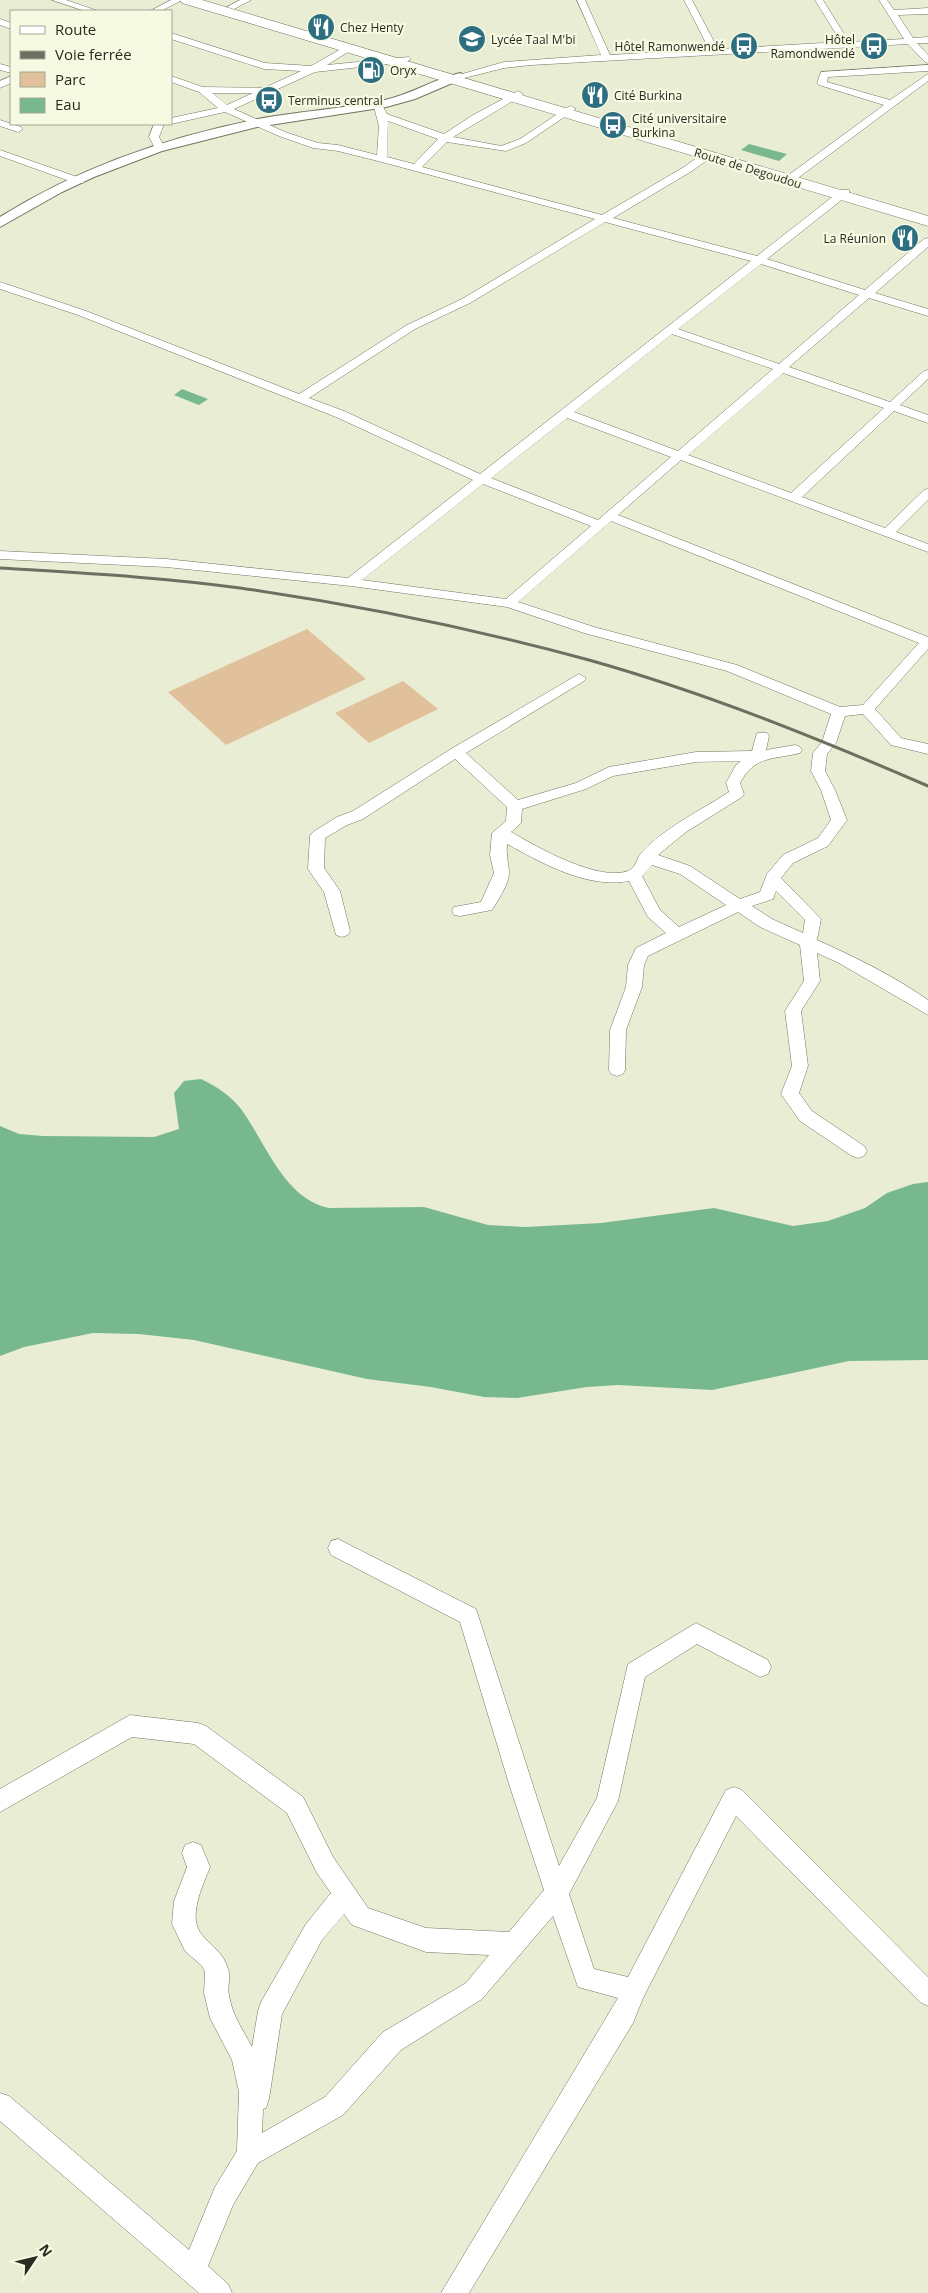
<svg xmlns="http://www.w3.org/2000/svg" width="928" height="2293" font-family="'Open Sans',sans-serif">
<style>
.green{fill:#e1c19b}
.water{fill:#77b88f}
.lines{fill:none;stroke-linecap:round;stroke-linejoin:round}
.minor-casing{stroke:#72755f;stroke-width:1}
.tertiary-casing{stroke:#72755f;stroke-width:2}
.primary-casing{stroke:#72755f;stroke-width:1}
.minor{fill:#fff;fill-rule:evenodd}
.tertiary{fill:#fff;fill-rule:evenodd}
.primary{fill:#fff;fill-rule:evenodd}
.rail{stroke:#6d7060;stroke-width:3}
.labels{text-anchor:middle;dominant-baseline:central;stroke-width:4.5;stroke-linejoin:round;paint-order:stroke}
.far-poi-label{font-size:12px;fill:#292b21;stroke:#f7fae2;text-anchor:start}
.far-street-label{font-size:12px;fill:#292b21;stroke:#f7fae2}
</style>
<rect width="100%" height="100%" fill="#e9edd4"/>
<path class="green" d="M307,629l59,50 -140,66 -58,-53z
M403,681l35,28 -69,34 -34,-30z"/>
<path class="water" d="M749,144l38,10 -8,7 -38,-11z
M182,389l26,10 -9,6 -25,-10z
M201,1079c16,8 29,16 40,30 25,34 43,90 88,99l95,-1 64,18 37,2 76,-4 113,-15 79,18 35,-5 37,-13 22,-15 26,-9 15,-2v178l-79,1 -137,29 -94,-5 -31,2 -70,11 -33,-1 -53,-10 -64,-8 -173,-39 -55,-6 -46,-1 -69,14 -24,9v-230l19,8 24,2 111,1 25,-8 -5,-36 10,-12z"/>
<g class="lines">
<g class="minor-casing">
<path id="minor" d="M52,0h14l32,11h-13z
M171,0h11l-21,11h-11z
M240,0h11l-17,9 -7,-2z
M577,0h8l25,55 99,-6 -25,-49h8l26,49 123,-7 -26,-42h8l26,42 55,-3 -25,-39h8l7,10 34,-2v6l-30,1 15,23 15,-1v6h-11l11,12v8l-3,-1 -17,-18 -377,21 -27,3 -44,11 -5,-3 49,-14 97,-7z
M0,19l11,4v6l-11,-4z
M171,33l94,30 46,3 37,-21 5,3 -2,2 -24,15 82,-8 2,2 -5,3 -91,10 -81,37 51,23 33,11 20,2 39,10 2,-29 -5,-19 2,-2h6l5,9 57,20 29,-19 45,-24 5,3 -2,2 -68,41 48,9 19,-7 48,-32 3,-1 5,3 -50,34 -20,8 -59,-9 -25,25 180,48 82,-48 18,-13h8v4l-18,13 -79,47 144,38 84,-66h8v4l-82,65 98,31 59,-51 4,-1v9l-53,46 53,16v7l-59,-18 -80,69 101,35 34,-31 4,-1v9l-28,26 28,10v8l-34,-12 -92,86 83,31 39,-38 4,-1v11l-32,32 32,12v8l-247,-92 -63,55 310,122v12l-53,60 26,29 27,6v10l-37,-9 -28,-31 -18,2 -9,27 -9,11 -2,17 10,19 12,30 -19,26 -35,17 -12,15 40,41 -4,21c38,17 77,36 111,60v15l-89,-52 -22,-10 3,28 -19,30 7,55 -9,27 13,18 52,35 3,5 -3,5 -6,2 -6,-2 -52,-35 -19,-27 11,-28 -7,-55 19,-30 -4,-36 -40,-18 -22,-15 -90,44 -4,9 -2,22 -16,43 -1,40 -2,4 -6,2 -6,-2 -2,-4 1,-40 16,-43 2,-22 8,-17 30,-15 -18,-16 -19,-36c-42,8 -87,-18 -122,-37 -1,10 1,17 2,27 1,12 -11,29 -17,39l-32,6 -6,-1 -2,-4 2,-4 27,-5 13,-29 -4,-18 2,-22 14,-12 1,-14 -52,-48 -92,60 -16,6 -22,13 -1,30 16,23 10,40 -2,4 -6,2 -6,-2 -12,-43 -16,-23 2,-33 3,-4 24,-15 16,-6 98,-62 128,-75 7,4 -2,3 -118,72 52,47 58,-17 33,-16 87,-15 56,-1 5,-18h10l2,3 -3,14 29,-5 5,2 2,3 -2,3c-27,7 -45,2 -60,30l4,11 -2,3 -56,35 -28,23 32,11 50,33 20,-7 7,-18 16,-19 35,-17 13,-18 -10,-30 -10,-19 2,-18 9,-11 9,-28 -104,-43 -143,-38 -77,-26 -156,-21 -185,-19 -166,-8v-8l166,8 182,19 125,-98 -137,-63 -258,-102 -78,-26v-7l86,29 213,83 108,-69 55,-26 133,-80 -217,-58 -40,-10 -25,-3 -34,-12 -54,-24 -54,12h-1l1,-6 47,-10 -19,-16 -28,-10v-6l32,11 61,1 37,-17 -37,-2 -93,-30zM212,93h41l-26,12zM388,121l50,18 -24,25 -27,-7zM605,222l146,39 -271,213 -136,-63 -35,-13 106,-69 55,-26zM761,264l98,31 -80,69 -101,-35zM672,334l101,35 -95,82 -104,-39zM783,373l101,35 -93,85 -103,-38zM567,418l104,39 -73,63 -107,-42zM483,484l108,42 -85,73 -144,-19zM611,521l308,122 -56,62 -23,2 -103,-42 -143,-38 -76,-25zM741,761l-5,4 -10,18 3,9c-29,19 -64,35 -88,61 -5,6 -4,14 -13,18 -30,11 -91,-24 -117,-39l10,-9 1,-14 64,-20 27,-13 83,-14zM652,865l28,9 46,31 -47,22 -19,-17 -18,-34zM776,891l29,29 -2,13 -31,-14 -20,-13 21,-7z
M0,64l11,3v6l-11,-3z
M928,65v6l-100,6 -1,5 63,18 38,-26v7l-130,97h-8v-4l94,-69 -65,-20 -2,-2 4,-11z
M11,76v7l-11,5v-7z
M0,120l21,7 2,2 -5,3 -18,-6z
M154,124h10l-5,13 6,11 -1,2h-8l-7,-13z
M0,150l83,29 1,2 -1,2h-8l-75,-27z
M338,1539l138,70 83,257 38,-68 31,-134 68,-41 72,37 3,7 -3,7 -8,3 -63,-33 -52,33 -27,124 -49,93 25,75 34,8 98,-187 8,-3 8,3 186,187v29l-8,-4 -184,-186 -93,182 -10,25 -164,270h-28l177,-295 -40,-11 -25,-71 -71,83 -81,51 -58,65 -85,48 -25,42 -25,61 20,18 4,9h-33l-199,-172v-28l9,3 180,154 26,-63 22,-36 2,-59 -7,-32 -22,-42 -6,-25 1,-21 -3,-6 -17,-15 -13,-27 2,-23 13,-34 -5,-14 3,-8 8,-3 8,3 9,22c-7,19 -24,51 -7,69 9,11 21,17 25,33 3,8 -1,18 1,26 3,20 14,35 23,52l6,-36 3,-9 45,-78 25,-31 -14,-20 -30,-60 -93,-69 -62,-7 -132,75v-23l130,-74 68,8 8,3 97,71 30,60 35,51 58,20 83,4 35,-42 -34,-103 -50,-165 -129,-67 -3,-7 3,-7zM344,1914l8,11 74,27 63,3 -23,28 -83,49 -58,65 -63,36 1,-24 3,-1 3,-9 13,-85 40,-74z"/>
</g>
<g class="tertiary-casing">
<path id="tertiary" d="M460,73l6,3 -2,2 -49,21 -29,8 -129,20 -95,24 -68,26 -32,15 -62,35v-10c78,-49 167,-80 258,-98 42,-8 85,-10 127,-19 27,-6 49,-21 75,-27z"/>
</g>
<g class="primary-casing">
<path id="primary" d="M180,0h22l726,216v10l-746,-223z"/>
</g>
<use href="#minor" class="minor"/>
<use href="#tertiary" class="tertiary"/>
<use href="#primary" class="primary"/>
<path class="rail" d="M0,568c80,5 160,9 240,20 118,17 235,41 349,72 117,33 228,78 339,126"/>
</g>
<defs>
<g id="restaurant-disc" transform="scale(1.4375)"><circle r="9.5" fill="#2d6f81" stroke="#f7fae2"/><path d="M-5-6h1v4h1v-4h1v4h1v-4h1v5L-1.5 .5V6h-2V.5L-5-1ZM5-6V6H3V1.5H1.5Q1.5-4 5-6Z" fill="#fff"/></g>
<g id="school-disc" transform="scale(1.4375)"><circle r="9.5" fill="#2d6f81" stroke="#f7fae2"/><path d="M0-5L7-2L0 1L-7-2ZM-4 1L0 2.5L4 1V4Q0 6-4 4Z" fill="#fff"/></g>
<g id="bus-disc" transform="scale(1.4375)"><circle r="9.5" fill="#2d6f81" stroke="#f7fae2"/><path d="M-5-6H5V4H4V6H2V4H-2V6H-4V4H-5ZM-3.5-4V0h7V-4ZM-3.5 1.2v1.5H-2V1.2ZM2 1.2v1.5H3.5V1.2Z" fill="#fff"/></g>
<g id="fuel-disc" transform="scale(1.4375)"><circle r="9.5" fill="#2d6f81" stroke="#f7fae2"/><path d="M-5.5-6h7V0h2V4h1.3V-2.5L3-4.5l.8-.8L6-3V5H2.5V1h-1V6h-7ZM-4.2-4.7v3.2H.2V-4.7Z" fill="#fff"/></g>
</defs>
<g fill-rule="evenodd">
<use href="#restaurant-disc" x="321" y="27"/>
<use href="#school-disc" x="472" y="39"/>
<use href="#bus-disc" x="744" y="46"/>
<use href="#bus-disc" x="874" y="46"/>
<use href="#fuel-disc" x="371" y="70"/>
<use href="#restaurant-disc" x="595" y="95"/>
<use href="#bus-disc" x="269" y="100"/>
<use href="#bus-disc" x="613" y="125"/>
<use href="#restaurant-disc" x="905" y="238"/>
</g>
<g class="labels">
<g class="far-poi-label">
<text x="340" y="27">Chez Henty</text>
<text x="491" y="39">Lycée Taal M'bi</text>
<text x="855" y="39" text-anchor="end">Hôtel<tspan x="855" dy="14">Ramondwendé</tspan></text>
<text x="725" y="46" text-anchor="end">Hôtel Ramonwendé</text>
<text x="390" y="70">Oryx</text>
<text x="614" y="95">Cité Burkina</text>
<text x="288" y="100">Terminus central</text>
<text x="632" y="118">Cité universitaire<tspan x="632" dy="14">Burkina</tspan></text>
<text x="886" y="238" text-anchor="end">La Réunion</text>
</g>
<g class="far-street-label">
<text transform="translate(748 168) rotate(17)">Route de Degoudou</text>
</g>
</g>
<rect x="10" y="10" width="162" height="115" fill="#f7fae2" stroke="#a5a795"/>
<rect x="20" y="26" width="25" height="8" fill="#ffffff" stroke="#a5a795"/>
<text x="55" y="35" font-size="15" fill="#292b21">Route</text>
<rect x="20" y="51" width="25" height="8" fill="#6d7060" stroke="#a5a795"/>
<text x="55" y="60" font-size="15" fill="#292b21">Voie ferrée</text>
<rect x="20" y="72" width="25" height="15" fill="#e1c19b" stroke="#a5a795"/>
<text x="55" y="85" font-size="15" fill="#292b21">Parc</text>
<rect x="20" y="98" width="25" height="15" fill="#77b88f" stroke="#a5a795"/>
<text x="55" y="110" font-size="15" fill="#292b21">Eau</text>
<g transform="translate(35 2258) rotate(55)" stroke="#f7fae2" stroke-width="4" paint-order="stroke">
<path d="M0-4L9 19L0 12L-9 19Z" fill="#292b21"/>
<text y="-8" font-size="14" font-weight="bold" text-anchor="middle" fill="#292b21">N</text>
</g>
</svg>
